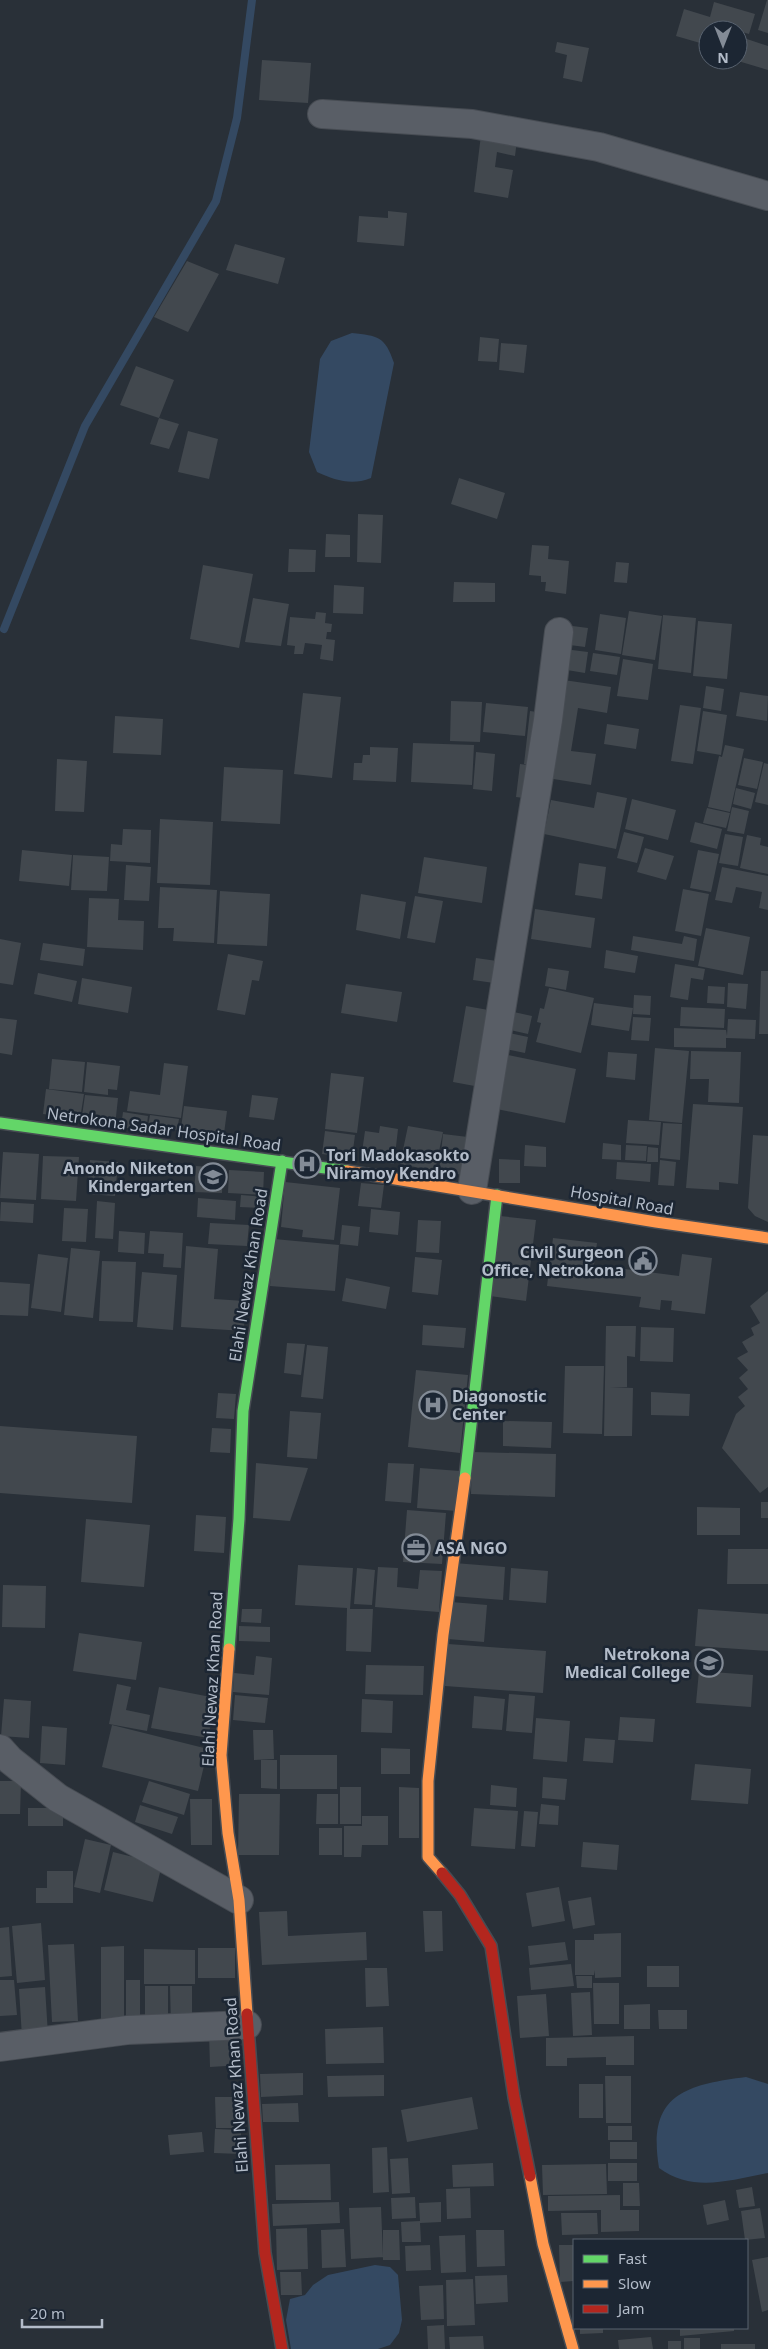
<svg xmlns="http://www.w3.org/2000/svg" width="768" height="2349" font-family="'Noto Sans',sans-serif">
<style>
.water{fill:#344962}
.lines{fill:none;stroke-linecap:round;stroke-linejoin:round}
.stream{stroke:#344962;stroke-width:8}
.building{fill:#42484e}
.street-casing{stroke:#474c53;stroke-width:30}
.fast-casing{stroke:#474c53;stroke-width:14}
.slow-casing{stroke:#474c53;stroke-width:14}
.jam-casing{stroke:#474c53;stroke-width:14}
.street{stroke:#595e66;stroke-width:28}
.fast{stroke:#63d668;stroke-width:11}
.slow{stroke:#ff974d;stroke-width:11}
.jam{stroke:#b3261e;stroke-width:11}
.labels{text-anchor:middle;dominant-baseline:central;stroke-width:5;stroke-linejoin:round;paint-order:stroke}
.street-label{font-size:16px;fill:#b3bcc9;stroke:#1c2633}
.poi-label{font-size:16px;font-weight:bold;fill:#b3bcc9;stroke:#1c2633;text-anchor:start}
</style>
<rect width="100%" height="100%" fill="#293038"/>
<path class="water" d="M352,333c26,3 33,3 42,30l-23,115c-20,8 -36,2 -54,-6l-8,-20 11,-93 11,-18z
M746,2077l22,7v89c-38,7 -75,20 -109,-5 -12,-72 24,-83 87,-91z
M375,2265l15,2 8,8 4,45 -3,13 -9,12 -12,4h-87l-5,-29 4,-21 15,-4 8,-10 15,-10z"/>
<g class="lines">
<path class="stream" d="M4,629l81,-203 131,-225 21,-83 15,-118"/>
</g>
<path class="building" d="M767,0h1v33l-10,-3z
M714,2l41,12 -6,20 -35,-10 -2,6h-4l-1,15 -31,-9 8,-27 26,8z
M738,36l30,10v24l-30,-9z
M557,42l32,6 -7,34 -19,-4 4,-23 -12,-3z
M262,60l49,3 -3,40 -49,-3z
M481,135l36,5 -2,16 -18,-4 -2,15 18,3 -5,28 -34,-6z
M388,211l19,2 -3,33 -47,-4 2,-26 29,2z
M235,244l50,14 -7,26 -52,-14z
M187,261l32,13 -31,58 -34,-15z
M480,337l19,2 -2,23 -19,-1z
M501,343l26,2 -3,28 -25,-3z
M136,366l38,14 -15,38 -39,-13z
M159,418l20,6 -10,25 -19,-5z
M188,431l30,8 -9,40 -31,-7z
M459,478l46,15 -8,26 -46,-15z
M358,514l25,1 -2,48 -24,-1z
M326,534l24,1v22h-25z
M532,545l17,1 -1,13 21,2 -3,33 -21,-3 1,-9h-5v-6l-12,-1z
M289,549l27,1 -1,22h-27z
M616,562l13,1 -2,20 -13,-1z
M203,565l50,9 -14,74 -49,-9z
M454,582l41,1v19h-42z
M334,585l30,2 -1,27 -30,-1z
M253,598l36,6 -8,42 -36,-4z
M629,611l33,5 -7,44 -33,-5z
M316,612l10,1 -1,10 7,1 -1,8h-4l-1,7 9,1 -2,21 -13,-2 2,-14 -17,-2 -2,11h-9l1,-8 -8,-1 3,-28 25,2z
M600,614l26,4 -5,36 -26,-4z
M663,615l33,3 -5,55 -33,-4z
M698,621l34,3 -5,55 -34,-3z
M565,625l23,3 -3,19 -23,-3z
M564,649l24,3 -3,21 -24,-4z
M593,653l27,4 -3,18 -27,-4z
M623,659l30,5 -5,36 -31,-4z
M557,679l54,8 -4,26 -29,-5 -7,43 25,3 -5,31 -50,-8z
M706,686l18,3 -3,22 -18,-3z
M740,692l28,4 -1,25 -31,-5z
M303,693l38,4 -9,81 -38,-4z
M451,701l31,1 -2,40 -30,-1z
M486,703l42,4 -3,29 -42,-4z
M680,705l21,3 -8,56 -22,-3z
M530,711l14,2 -6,52 -14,-1z
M703,711l24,4 -6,40 -24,-4z
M115,716l48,3 -2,36 -48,-2z
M607,724l32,5 -3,20 -32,-5z
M413,743l61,2 -2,40 -61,-3z
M725,745l19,4 -14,63 -22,-5 11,-51 3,1z
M370,747l28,1 -2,34 -43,-2 1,-17h8l1,-8h7z
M476,752l19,2 -3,37 -19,-2z
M744,758l19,4 -6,27 -19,-4z
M57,759l30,2 -3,51 -29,-1z
M764,763l4,1v41l-13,-3z
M520,764l15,2 -3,33 -16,-2z
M224,767l59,3 -3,54 -59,-3z
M736,788l19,5 -4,16 -18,-5z
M597,792l30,6 -11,51 -72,-15 7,-34 43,8z
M632,799l44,11 -8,30 -43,-11z
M732,807l17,4 -5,23 -17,-3z
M707,808l23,5 -4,15 -23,-5z
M160,819l53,3 -3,63 -53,-2z
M695,822l27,7 -5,20 -27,-7z
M123,829l28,1 -1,33 -40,-2 1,-17 11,1z
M624,832l20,5 -7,26 -20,-5z
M725,834l18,3 -5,29 -19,-3z
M747,835l14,3 -1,7 8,2v27l-28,-6z
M645,848l29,8 -8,24 -29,-8z
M22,850l50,5 -3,31 -50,-5z
M698,850l21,4 -8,38 -21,-4z
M73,855l36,2 -2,34 -36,-1z
M424,857l63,10 -5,36 -64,-10z
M579,863l27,4 -4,32 -27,-4z
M126,865l25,2 -2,34 -25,-1z
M722,867l46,9v34l-9,-2 3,-16 -26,-5 -4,16 -17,-3z
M160,887l57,3 -3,53 -41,-2 1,-13h-16z
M683,889l26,5 -8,42 -26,-5z
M220,891l50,3 -3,52 -50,-2z
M361,894l45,8 -6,37 -44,-9z
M415,896l28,5 -8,42 -28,-5z
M89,898l30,1 -1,21 26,1 -1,29 -56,-3z
M535,909l60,9 -4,30 -60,-9z
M706,928l44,9 -7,38 -45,-9z
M633,936l49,8 2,-8 13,3 -3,22 -63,-11z
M0,939l21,4 -8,42 -13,-2z
M43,943l42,6 -2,17 -43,-6z
M606,950l32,6 -3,17 -31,-5z
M228,954l35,7 -4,20 -7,-1 -7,35 -28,-5z
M476,958l21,3 -3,22 -21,-3z
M675,964l30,5 -2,11 -12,-2 -3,22 -18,-3z
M548,968l21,3 -3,19 -21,-4z
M761,971h7v63h-9z
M38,973l39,8 -5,21 -38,-8z
M82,978l50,9 -4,26 -50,-9z
M728,983l20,1 -2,25 -19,-2z
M346,984l56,8 -5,30 -56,-9z
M708,986l17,1 -1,17 -17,-1z
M549,988l45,10 -13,55 -45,-11 5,-19 -4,-1 3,-14 4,1z
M634,995l17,1 -1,19 -17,-1z
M594,1003l39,5 -4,23 -38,-6z
M466,1006l28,5 -14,76 -27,-5z
M681,1007l44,2 -1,19 -44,-2z
M505,1010l27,6 -4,18 -27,-6z
M633,1017l18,1 -2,23 -18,-1z
M0,1018l17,2 -5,35 -12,-2z
M728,1019l28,1 -1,19 -29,-1v10l-52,-1v-19l52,2 1,6z
M500,1031l28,6 -3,16 -29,-6z
M655,1048l34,3 -7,72 -33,-3z
M691,1051l50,1 -2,51 -31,-1 1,-23h-19z
M608,1052l29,2 -2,26 -29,-3z
M503,1054l73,15 -11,54 -73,-15z
M52,1059l33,3 -3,30 -33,-3z
M87,1062l33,4 -3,24 -9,-1v6l-24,-3z
M164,1063l24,3 -7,52 -54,-7 3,-20 30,4z
M331,1073l33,4 -7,56 -32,-4z
M46,1089l38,5 -4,25 -37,-5z
M85,1095l33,3 -3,28 -34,-3z
M252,1095l26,3 -4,22 -25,-3z
M693,1104l50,3 -5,77 -19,-2v8l-33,-2z
M184,1106l43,5 -4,30 -21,-3 1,-7 -22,-3z
M123,1112l25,4 -2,15 -25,-4z
M150,1115l29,4 -2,11 -29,-4z
M628,1120l33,2 -2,23 -33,-2z
M663,1123l19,1 -2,36 -20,-2z
M380,1126l18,3 -4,35 -33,-5 4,-28 14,2z
M408,1126l35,6 -8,39 -35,-7z
M325,1131l30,4 -3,23 -30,-4z
M443,1134l25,3 -3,38 -26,-3z
M753,1135l15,1v86l-13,-6 -7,-8z
M603,1143l18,2v15l-19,-1z
M525,1145l21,2v20l-22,-1z
M626,1145l21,1 -1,15 -21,-1z
M648,1147l10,1v14h-11z
M3,1152l36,2 -3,46 -36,-2z
M43,1156l36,1 -3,44 -35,-2z
M499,1159l21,1v23h-21z
M90,1160l28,2 -3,34 -28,-2z
M660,1160l16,2 -2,24 -16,-1z
M617,1162l34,2 -1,18 -34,-3z
M196,1166l27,2 -1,25 -28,-1z
M229,1170l35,2 -1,23 -35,-2z
M285,1182l55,6 -6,52 -32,-3 1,-7 -22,-3z
M361,1183l23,2 -3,23 -23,-2z
M241,1195l23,2 -1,11 -23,-1z
M198,1198l38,3 -1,19 -38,-3z
M97,1201l18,2 -2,36 -18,-1z
M1,1202l33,2 -1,19 -33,-2z
M64,1208l24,1 -2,33 -24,-1z
M371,1209l29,3 -2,23 -29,-3z
M500,1216l36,4 -10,81 -36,-5z
M418,1220l23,1 -2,32 -23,-1z
M210,1223l39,2 -2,21 -39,-2z
M342,1225l18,2 -2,19 -18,-2z
M119,1231l26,2 -1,21 -26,-2z
M150,1231l33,2 -2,35 -18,-1 1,-13 -16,-1z
M553,1238l44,5 -3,22 85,11 3,-22 30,4 -7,56 -34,-4 1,-9 -11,-1 -1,10 -21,-3 2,-10 -94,-11z
M274,1239l65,6 -4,46 -65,-5z
M186,1246l32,3 -4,50 31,2 -1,30 -63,-4z
M71,1248l29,3 -7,67 -29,-3z
M38,1254l30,4 -7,54 -30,-4z
M415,1257l27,3 -4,35 -26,-3z
M102,1261l34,1 -3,60 -34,-1z
M142,1272l35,3 -4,55 -36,-3z
M346,1278l44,9 -4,22 -44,-8z
M0,1282l30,2 -2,32 -28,-1z
M768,1291v196l-8,6 -38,-45 14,-34 9,-8 -7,-9 10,-8 -9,-11 9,-8 -11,-12 11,-6 -6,-10 12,-7 -3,-7 9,-5 -10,-17z
M423,1325l43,3 -2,20 -42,-3z
M606,1326h30l-1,31 -8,-1v31h-17l23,1 -1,48h-28z
M641,1327l33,1 -1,34 -33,-1z
M287,1343l18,1 -4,31 -17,-2z
M307,1345l21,2 -5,52 -22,-2z
M565,1366h39l-2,68 -39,-1z
M416,1370l52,5 -8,78 -52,-6z
M651,1392l39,2 -1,22 -38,-1z
M218,1393l18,1 -2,25 -18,-1z
M290,1411l31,2 -4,46 -30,-2z
M503,1421l49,1 -1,26 -48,-2z
M0,1426l137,10 -5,67 -132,-10z
M212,1428l19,1 -1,24 -20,-1z
M472,1452l84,2 -1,43 -84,-3z
M256,1463l52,5 -18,53 -37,-3z
M388,1463l26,1 -3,39 -26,-2z
M420,1468l40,3 -3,40 -40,-3z
M761,1502h7v16h-7z
M697,1507l43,1v27h-43z
M407,1510l39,3 -4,51 -39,-2z
M196,1515l30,2 -2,36 -30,-2z
M86,1519l64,6 -6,62 -63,-5z
M728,1549h40v35h-41z
M454,1563l51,4 -2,33 -51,-4z
M298,1565l55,3 -3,41h23l-2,43 -25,-1 1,-43 -52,-3z
M378,1567l20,1 -1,19 21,2 2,-19 22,1 -3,41 -64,-5z
M357,1568l18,2 -3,35 -18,-1z
M511,1568l37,3 -2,32 -37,-3z
M3,1585l43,1 -1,42 -43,-1z
M451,1602l36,3 -3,37 -36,-3z
M242,1609h20l-1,14 -20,-1z
M698,1609l70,5v37l-73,-5z
M239,1626l31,1v15l-31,-1z
M79,1633l63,9 -6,38 -63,-9z
M448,1644l98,7 -3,42 -98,-7z
M256,1656l16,2 -3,37 -36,-3 1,-19 20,2z
M366,1665l58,1 -1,29 -58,-1z
M699,1671l54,4 -2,32 -55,-4z
M117,1684l14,3 -5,23 24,5 -3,16 -38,-7z
M159,1687l57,11 -8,40 -57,-10z
M509,1694l26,2 -3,37 -26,-2z
M235,1695l33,3 -3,25 -32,-3z
M474,1696l31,3 -3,31 -30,-2z
M4,1699l27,2 -2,37 -28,-2z
M362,1699l31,2 -1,32 -31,-1z
M620,1717l35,2 -2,23 -35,-2z
M536,1718l34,3 -3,41 -34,-3z
M112,1725l96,24 -10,42 -96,-24z
M42,1726l25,2 -2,37 -25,-2z
M253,1730h20l1,29 -20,1z
M585,1738l30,2 -2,23 -30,-2z
M381,1748l29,1v25h-29z
M280,1755h57v34h-57z
M261,1760h16v29l-16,-1z
M695,1764l56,5 -3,35 -57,-4z
M543,1777l24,2 -2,21 -23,-2z
M0,1781h21l-1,33h-20z
M149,1781l41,13 -6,21 -42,-13z
M491,1785l26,3 -1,19 -26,-2z
M340,1787h21v37h-21z
M399,1787l20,1v50h-20z
M239,1794h41l-1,61h-41z
M317,1794h21v30h-22z
M190,1799h22v46h-21z
M541,1804l18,2 -1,19 -19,-1z
M140,1805l38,12 -6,17 -37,-12z
M28,1808h35v18h-35z
M474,1808l44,3 -3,38 -44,-3z
M524,1811l14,1 -3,35 -14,-1z
M362,1816h26v29h-26l-1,12h-17v-31h18z
M319,1828h23v27h-23z
M85,1839l26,6 -11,48 -26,-6z
M583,1842l36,3 -2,25 -36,-3z
M113,1852l49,12 -9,38 -49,-12z
M47,1871h26v32h-37v-15h11z
M559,1887l6,34 -33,6 -6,-34z
M591,1897l4,28 -22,4 -5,-28z
M287,1911l1,25 78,-4 1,28 -105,5 -3,-53z
M423,1911h19l1,40 -18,1z
M41,1923l4,57 -28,3 -5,-57z
M9,1927l3,49 -12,1v-49z
M621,1933v44l-26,1v-8l-1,5h-19v-35h19v-6z
M565,1942l3,18 -38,5 -2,-19z
M74,1944l4,77 -26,1 -4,-77z
M124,1946v76h-23v-75z
M198,1948h37v30h-37z
M144,1949l51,1v34h-51z
M571,1964l3,22 -43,4 -2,-22z
M647,1966h32v21h-32z
M365,1968h22l2,38 -23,1z
M576,1976h16v12h-15z
M0,1980h14l3,35 -17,1z
M126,1980h14v45h-14z
M593,1983h26v41h-25z
M145,1986h23v40h-23z
M170,1986h22v40h-21z
M45,1987l3,48 -26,2 -3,-48z
M590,1992l2,43 -19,1 -2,-43z
M546,1994l3,42 -29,2 -3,-42z
M650,2004v25h-26v-24z
M658,2010h29v19h-28z
M383,2027l1,36 -58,1 -1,-35z
M241,2031l1,34 -32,2 -1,-35z
M634,2036v29h-28v-8l-39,1v8h-21v-28z
M303,2073v22l-42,2 -1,-23z
M384,2075v21l-56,1 -1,-21z
M605,2076h26v47h-25z
M579,2084h24v34h-24z
M215,2097h22v31h-21z
M472,2097l6,32 -71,13 -6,-32z
M298,2103l1,19h-36l-1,-18z
M608,2126h24v14h-24z
M215,2129l26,1v24l-27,-1z
M202,2132l2,20 -34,3 -2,-20z
M610,2142h27v17h-27z
M387,2147l2,45 -16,1 -1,-45z
M408,2158l2,35 -18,1 -2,-35z
M493,2163l1,23 -41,1 -1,-22z
M608,2163h29v18h-29z
M330,2164l1,36h-55l-1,-35z
M606,2164l1,30 -64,1 -1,-30z
M623,2183h16l1,23h-17z
M752,2187l3,19 -16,2 -3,-18z
M470,2188l1,30 -24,1 -1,-30z
M620,2195v15h19v21l-38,1v-22l-53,1v-15z
M415,2197l1,21 -24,1 -1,-21z
M725,2200l4,20 -22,5 -4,-20z
M339,2202l1,21 -67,3 -1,-22z
M441,2202v20l-21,1 1,19h-19l-1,-20 19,-1 -1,-18z
M381,2207l2,50 -32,2 -2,-51z
M760,2208l5,30 -20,2 -4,-29z
M561,2213h36l1,21 -36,1z
M307,2228l1,41 -31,1 -1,-41z
M344,2229l2,38 -24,1 -1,-38z
M383,2230h16l1,30h-17z
M476,2230h28l1,36 -28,1z
M465,2235l1,37 -25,1 -2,-37z
M430,2245l1,25 -25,1 -1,-25z
M559,2245h15v36l-14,1z
M768,2257v53l-6,2 -10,-52z
M280,2272h21l1,23h-21z
M507,2275l1,27 -32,2 -1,-28z
M473,2279l2,46 -28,1 -1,-46z
M443,2285l1,34 -23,1 -2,-34z
M444,2325l1,24h-17l-1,-23z
M580,2328h23v5l-23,1z
M680,2328h54v3l-54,5z
M483,2336l1,13h-34l-1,-12z
M651,2337l2,12h-34l-1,-9z
M684,2338h16v11h-16z
M668,2341h13v8h-13z
M721,2344h34v5h-34z"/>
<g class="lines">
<g class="street-casing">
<path id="street" d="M322,114l150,10 127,23 169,49
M472,1190l76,-470 11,-88
M0,1749l10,11 48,38 181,102
M0,2047l128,-17 119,-5"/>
</g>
<g class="fast-casing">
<path id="fast" d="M0,1123l347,48
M465,1478l32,-283
M229,1649l10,-130 4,-108 39,-250"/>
</g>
<g class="slow-casing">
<path id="slow" d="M347,1171l309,51 112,16
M229,1649l-8,106 7,78 11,67 8,114
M442,1873l-14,-16v-76l15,-146 22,-157
M530,2176l13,68 30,105"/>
</g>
<g class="jam-casing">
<path id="jam" d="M442,1873l18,22 31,51 23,151 16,79
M247,2014l18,239 17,96"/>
</g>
<use href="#street" class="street"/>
<use href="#fast" class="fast"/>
<use href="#slow" class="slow"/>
<use href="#jam" class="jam"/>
</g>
<defs>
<g id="hospital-ring" transform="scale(1.4375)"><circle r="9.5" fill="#1c2633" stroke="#838b96" stroke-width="1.5"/><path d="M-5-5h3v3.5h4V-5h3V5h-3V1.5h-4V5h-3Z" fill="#838b96"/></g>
<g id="school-ring" transform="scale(1.4375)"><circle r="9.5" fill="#1c2633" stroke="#838b96" stroke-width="1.5"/><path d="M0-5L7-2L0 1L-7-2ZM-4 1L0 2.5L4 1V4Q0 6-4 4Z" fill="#838b96"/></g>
<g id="civic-ring" transform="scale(1.4375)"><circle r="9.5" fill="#1c2633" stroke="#838b96" stroke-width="1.5"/><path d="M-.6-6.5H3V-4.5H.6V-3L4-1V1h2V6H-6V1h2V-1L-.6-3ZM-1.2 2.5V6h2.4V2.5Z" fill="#838b96"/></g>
<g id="office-ring" transform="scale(1.4375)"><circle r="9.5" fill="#1c2633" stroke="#838b96" stroke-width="1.5"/><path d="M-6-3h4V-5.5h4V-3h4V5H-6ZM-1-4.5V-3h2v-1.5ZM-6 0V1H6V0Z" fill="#838b96"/></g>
<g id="university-ring" transform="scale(1.4375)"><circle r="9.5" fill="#1c2633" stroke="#838b96" stroke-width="1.5"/><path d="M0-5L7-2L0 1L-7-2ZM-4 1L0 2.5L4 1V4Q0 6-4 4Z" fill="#838b96"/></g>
</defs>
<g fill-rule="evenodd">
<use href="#hospital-ring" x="307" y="1164"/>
<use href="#school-ring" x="213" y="1177"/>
<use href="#civic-ring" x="643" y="1261"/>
<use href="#hospital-ring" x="433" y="1405"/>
<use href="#office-ring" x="416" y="1548"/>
<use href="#university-ring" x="709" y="1663"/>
</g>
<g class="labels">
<g class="street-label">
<text transform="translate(164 1129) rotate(8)">Netrokona Sadar Hospital Road</text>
<text transform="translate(622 1200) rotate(10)">Hospital Road</text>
<text transform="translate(248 1275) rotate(-81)">Elahi Newaz Khan Road</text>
<text transform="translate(212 1679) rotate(-87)">Elahi Newaz Khan Road</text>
<text transform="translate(236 2085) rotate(-94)">Elahi Newaz Khan Road</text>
</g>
<g class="poi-label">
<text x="326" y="1155">Tori Madokasokto<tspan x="326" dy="18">Niramoy Kendro</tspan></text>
<text x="194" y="1168" text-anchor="end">Anondo Niketon<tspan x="194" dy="18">Kindergarten</tspan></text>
<text x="624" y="1252" text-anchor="end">Civil Surgeon<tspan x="624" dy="18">Office, Netrokona</tspan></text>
<text x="452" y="1396">Diagonostic<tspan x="452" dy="18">Center</tspan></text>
<text x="435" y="1548">ASA NGO</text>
<text x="690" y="1654" text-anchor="end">Netrokona<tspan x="690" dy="18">Medical College</tspan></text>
</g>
</g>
<rect x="573" y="2239" width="175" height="90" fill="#1c2633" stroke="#58626f"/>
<rect x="583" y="2255" width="25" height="8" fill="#63d668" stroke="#58626f"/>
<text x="618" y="2264" font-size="15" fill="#b3bcc9">Fast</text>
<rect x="583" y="2280" width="25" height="8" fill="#ff974d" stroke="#58626f"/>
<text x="618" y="2289" font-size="15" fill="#b3bcc9">Slow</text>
<rect x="583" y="2305" width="25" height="8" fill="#b3261e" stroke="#58626f"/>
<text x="618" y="2314" font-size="15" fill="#b3bcc9">Jam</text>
<g transform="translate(723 45) rotate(180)"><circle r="24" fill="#1c2633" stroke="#58626f"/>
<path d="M0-4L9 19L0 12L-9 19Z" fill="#838b96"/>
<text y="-8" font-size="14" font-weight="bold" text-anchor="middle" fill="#b3bcc9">N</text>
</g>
<path d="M22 2319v8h80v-8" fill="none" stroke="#b3bcc9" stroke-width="2.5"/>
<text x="30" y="2319" font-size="15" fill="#b3bcc9" stroke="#1c2633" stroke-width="4" paint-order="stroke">20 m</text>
</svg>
